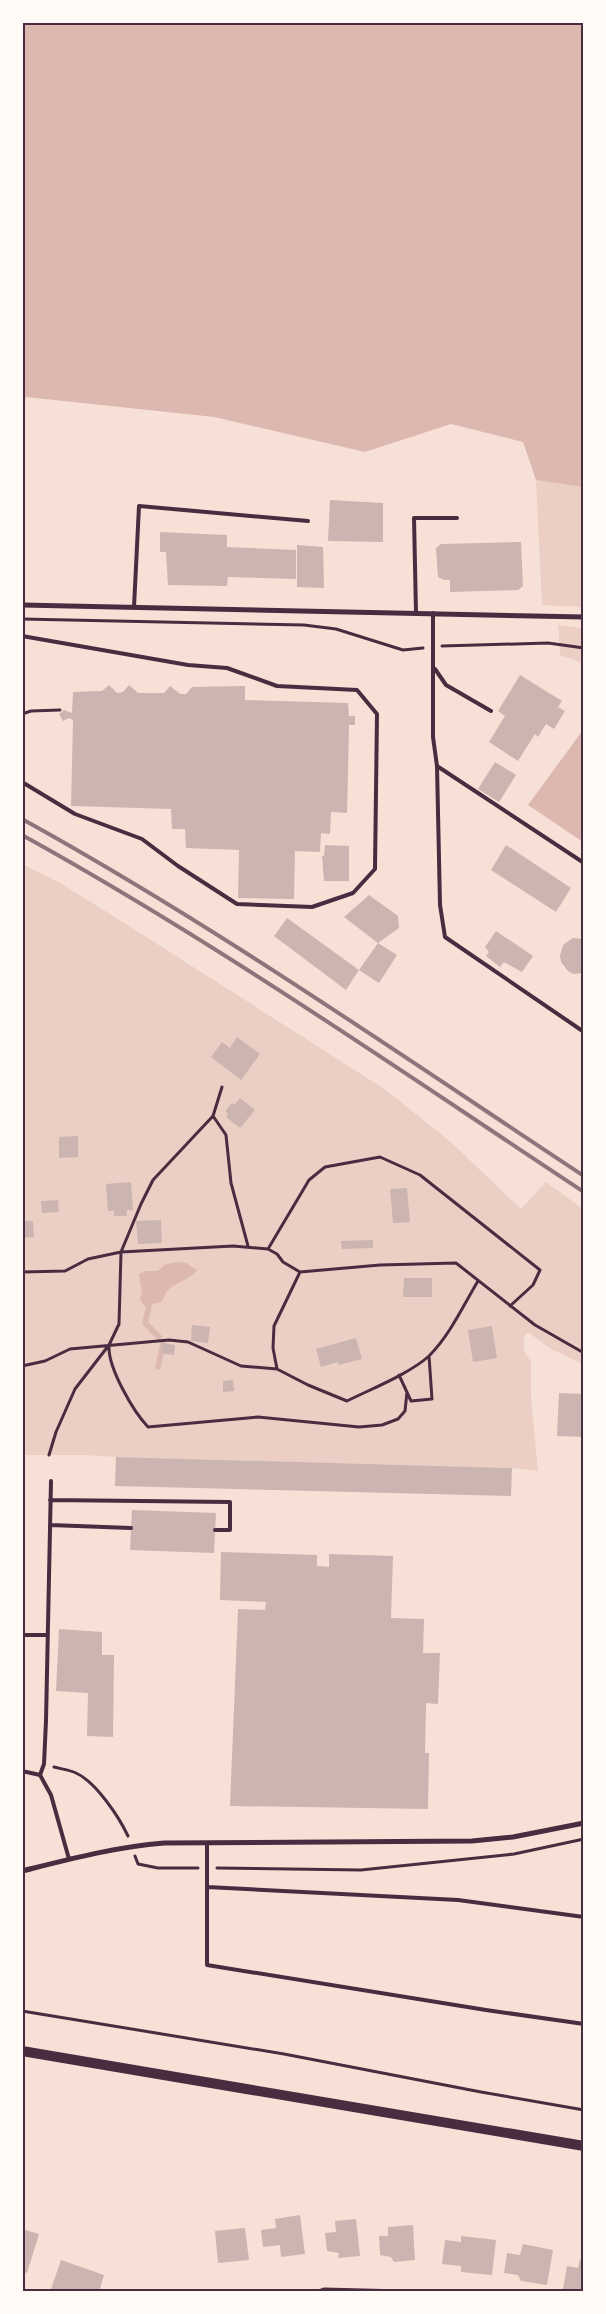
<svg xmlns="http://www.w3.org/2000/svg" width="606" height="2314" font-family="Commissioner,sans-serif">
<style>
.green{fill:#ebcfc5}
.water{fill:#dcb8b0}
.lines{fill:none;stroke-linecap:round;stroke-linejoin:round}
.stream{stroke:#dcb8b0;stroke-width:5.5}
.building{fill:#ccb4b1}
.path{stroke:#4a2c40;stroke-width:3}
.service{stroke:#4a2c40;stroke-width:4}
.minor{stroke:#4a2c40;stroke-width:5}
.secondary{stroke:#4a2c40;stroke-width:10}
.rail{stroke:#8f747c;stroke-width:4}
.neatline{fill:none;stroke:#4a2c40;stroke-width:2}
</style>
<rect width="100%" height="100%" fill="#f7e1d7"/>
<path class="green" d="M536,480l47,7v120l-41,-2z
M558,625l25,3v35l-23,-8z
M22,864l35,17 47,29 282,180 66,53 69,66 25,-27 37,27v155l-32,-15 -23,-17 -4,5v14l7,11v34l7,75 -26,-3 -396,-11 -32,-2h-61z"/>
<path class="water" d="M23,22l560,1v464l-47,-7 -13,-38 -72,-18 -86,28 -151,-35 -188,-20 -3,7z
M583,730v112l-55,-37z
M176,1262l10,1 11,7c-7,10 -22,12 -30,21 -3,4 -3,8 -6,11l-17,4 -4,-7 2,-6 -3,-19 7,-3h12l6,-6z"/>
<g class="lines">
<path class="stream" d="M149,1306l-4,17 14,14
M158,1367l5,-24"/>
</g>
<path class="building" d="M330,500l53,3v39l-55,-1z
M160,532l67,3v12l69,3v29l-68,-2 -1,9 -59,-1 -2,-33h-6z
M521,542l2,44 -5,4 -68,2v-12h-6l-6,-3 -2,-29 5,-4z
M297,545l26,2 1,41 -27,-1z
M520,675l42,26 -4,6 7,4 -11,18 -8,-5 -8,13 -3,-3 -17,27 -29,-19 16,-26 -7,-5z
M109,685l8,8 6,-1 6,-7 9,8h26l6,-7 10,8h6l6,-7 53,-1v14l103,3 1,13h6v9h-6l-2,88 -16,-1 -1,22 -9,-1 -1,19 -25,-1 -1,48 -56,-1 1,-48 -53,-2 -1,-19h-13l-1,-20 -100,-3 2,-86 -4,-2 -6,3 -4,-7 5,-4 8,3 1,-21 29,-1z
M495,762l21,13 -17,27 -21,-13z
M325,845l24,1v35h-25l-2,-25h2z
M506,845l65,43 -15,24 -65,-42z
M369,895l29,21 1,12 -21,15 -34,-26z
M287,918l72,52 -13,20 -72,-54z
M496,931l37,25 -11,16 -18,-10 -4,5 -14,-11 3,-4 -4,-5z
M573,938l11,1v34l-11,1 -5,-3 -7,-9 -1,-6 3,-11z
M378,943l19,12 -18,28 -20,-13z
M237,1037l23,17 -19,26 -30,-23 11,-15 8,6z
M240,1098l15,12 -15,18 -14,-11 2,-4 -3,-2 7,-8 2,2z
M78,1136v21l-19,1v-21z
M131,1182l2,28h-6v6h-13v-5h-6l-2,-27z
M407,1188l3,34 -17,1 -3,-34z
M58,1200l1,12 -17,1 -1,-12z
M161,1220l1,23 -24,1 -2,-23z
M22,1221h11l1,16 -12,1z
M373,1240v8l-31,1 -1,-8z
M404,1278h28v19h-29z
M192,1325l18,2 -2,16 -17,-2z
M492,1326l5,32 -24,4 -5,-32z
M356,1338l6,21 -24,6v-3l-17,5 -5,-18z
M163,1343l12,2 -1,10 -13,-2z
M233,1380l1,11 -11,1v-11z
M559,1393l25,1v43l-27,-1z
M116,1457l396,11 -1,28 -396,-10z
M132,1510l84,3 -2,40 -84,-3z
M221,1552l96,3v11l12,1v-13l64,2 -2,62 33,1 -1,34h17l-2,51 -12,-1 -1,50h4l-1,56 -198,-3 8,-197 27,1 1,-8 -46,-2z
M59,1629l43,3v23h12l-1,82 -26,-1 1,-43 -32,-2z
M300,2215l5,39 -24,3 -1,-12 -17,2 -2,-17 15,-2 -1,-9z
M356,2219l4,37 -22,2 1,-5 -12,-2 -2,-18 11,-1 -1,-11z
M413,2225l2,35 -21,2 -3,-5 -11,-2 -1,-19h9v-9z
M245,2228l4,32 -31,3 -3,-32z
M22,2229l17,5 -12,39 -5,-2z
M461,2236l35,4 -4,35 -31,-3v-6l-19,-2 3,-24 16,2z
M523,2244l30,6 -6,35 -26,-4 -3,-6 -14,-2 3,-20 13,2z
M580,2259l4,1v32l-21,-3 4,-23 11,2z
M61,2260l43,15 -5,17h-49z"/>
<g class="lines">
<path class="path" d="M22,619l282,6 32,4 67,21 20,-2
M442,646l106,-3 36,5
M22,714l9,-3 29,-1
M213,1116l13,19 5,48 17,63
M22,1189l1,-1
M268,1249l41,-69 16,-13 55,-10 40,18 120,95 -7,15 -23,21
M22,1272l43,-1 23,-12 33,-7 112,-6 35,3 9,5 6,8 17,10 80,-7 76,-2 79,62 49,28
M109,1346c-1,22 24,65 39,81l110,-10 101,10 23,-2 16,-6 7,-8 2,-19
M22,1366l23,-5 25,-12 99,-9 19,2 53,24 36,3 31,16 39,16c24,-12 62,-27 82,-45 21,-21 34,-50 49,-75
M277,1369l-4,-21 1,-22 26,-54
M399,1375l12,26 21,-2 -3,-43
M49,1455l7,-23 19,-43 34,-44 10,-21 2,-72 20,-48 12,-24 60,-64 9,-29
M54,1767c7,2 16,3 22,6 20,9 43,44 52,63
M135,1856l3,8 20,4h40
M217,1868l144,2 153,-16 70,-15
M22,2011l262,43 197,38 103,18"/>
<path class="service" d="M134,607l5,-101 169,15
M416,613l-2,-95h43
M433,613v124l4,29 3,139 5,32 139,95
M22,636l166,29 39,3 50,18 80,4 20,24 -2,155 -22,24 -41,14 -75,-3 -59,-38 -36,-27 -67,-25 -53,-32
M435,669l11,16 45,26
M437,766l147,97
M50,1500l180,2v28h-15
M50,1525l81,3
M22,1635h26
M22,1771l18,4 11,20 18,64
M40,1775l4,-11 2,-43 5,-240
M207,1843v122l279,45 98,14
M207,1887l251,13 126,17"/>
<path class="minor" d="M22,605l562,12
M22,1871c48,-12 93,-24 142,-28l308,-2 41,-4 71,-14
M318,2292l6,-2 79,2"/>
<path class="secondary" d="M22,2051l562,95"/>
<path class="rail" d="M22,819c194,107 377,235 562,357
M22,835c194,107 377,235 562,357"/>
</g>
<rect width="606" height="2314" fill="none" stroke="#fffaf5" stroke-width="48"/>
<rect x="24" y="24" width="558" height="2266" class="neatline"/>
</svg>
